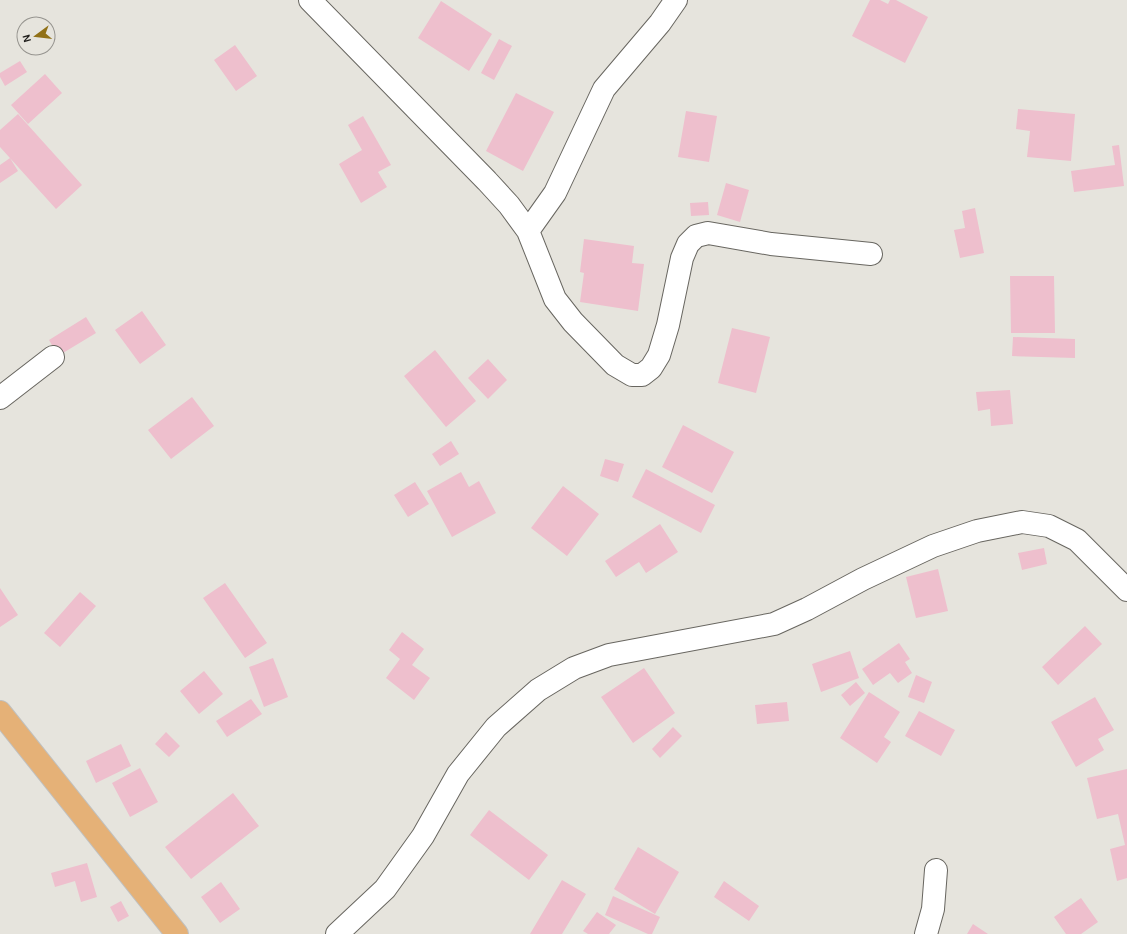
<svg xmlns="http://www.w3.org/2000/svg" width="1127" height="934" font-family="Karla,sans-serif">
<style>
.building{fill:#eebfcd}
.lines{fill:none;stroke-linecap:round;stroke-linejoin:round}
.minor-casing{stroke:#686660;stroke-width:24}
.major-casing{stroke:#c0c0bf;stroke-width:24}
.minor{stroke:#fff;stroke-width:22}
.major{stroke:#e5b177;stroke-width:22}
</style>
<rect width="100%" height="100%" fill="#e6e4dd"/>
<path class="building" d="M870,0h10l8,4 2,-4h6l32,17 -23,46 -53,-27z
M441,1l51,33 -23,37 -51,-33z
M499,39l13,7 -18,34 -13,-7z
M235,45l22,31 -21,15 -22,-31z
M20,61l7,11 -22,14 -5,-9v-4z
M45,74l17,19 -34,31 -17,-19z
M516,93l38,19 -31,59 -37,-20z
M1018,109l57,5 -4,47 -44,-4 3,-26 -14,-2z
M686,111l31,5 -8,46 -31,-5z
M18,114l64,71 -26,24 -56,-62v-17z
M363,116l28,49 -13,7 9,15 -26,16 -22,-39 23,-14 -14,-25z
M1119,145l5,41 -50,6 -3,-21 44,-6 -3,-19z
M10,158l8,13 -18,12v-18z
M726,183l23,7 -9,32 -23,-7z
M708,202l1,13 -18,1 -1,-13z
M975,208l9,45 -24,5 -6,-28 11,-2 -3,-17z
M584,239l50,7 -2,17 12,1 -6,47 -58,-9 4,-29 -4,-1z
M1010,276h44l1,57h-44z
M142,311l24,34 -26,19 -25,-34z
M86,317l10,16 -38,23 -9,-16z
M732,328l38,9 -14,56 -38,-10z
M1013,337l62,2v19l-63,-2z
M435,350l41,51 -30,26 -42,-51z
M488,359l19,21 -19,19 -20,-21z
M1010,390l3,34 -22,2 -1,-17 -12,2 -2,-19z
M192,397l22,29 -43,33 -23,-29z
M683,425l51,27 -22,41 -50,-26z
M451,441l8,13 -19,12 -8,-12z
M605,459l19,5 -6,18 -18,-6z
M646,469l69,36 -14,28 -69,-36z
M461,472l8,15 10,-6 17,32 -44,24 -25,-46z
M415,482l14,22 -21,13 -14,-22z
M563,486l36,28 -32,42 -36,-28z
M660,524l18,28 -32,21 -7,-11 -23,15 -11,-16z
M1044,548l3,16 -25,6 -4,-17z
M938,569l10,42 -32,7 -10,-41z
M225,583l42,60 -22,15 -42,-60z
M0,588l18,27 -18,12z
M80,592l16,14 -36,41 -16,-14z
M1085,626l17,18 -44,41 -16,-18z
M402,632l22,17 -12,16 18,13 -16,22 -28,-22 14,-19 -11,-9z
M899,643l11,16 -5,3 7,11 -14,10 -8,-10 -17,12 -11,-16z
M850,651l9,27 -38,14 -9,-28z
M273,658l15,39 -24,10 -15,-40z
M644,668l31,45 -42,30 -32,-46z
M204,671l19,23 -24,20 -19,-23z
M916,675l16,7 -8,21 -16,-6z
M856,682l9,11 -15,13 -9,-11z
M869,692l31,20 -16,25 7,5 -14,21 -37,-25z
M1095,697l19,33 -16,9 6,11 -28,17 -25,-45z
M251,699l11,15 -35,23 -11,-16z
M787,702l2,19 -32,3 -2,-19z
M919,711l36,19 -14,26 -36,-20z
M673,727l9,9 -22,22 -8,-9z
M166,732l14,14 -11,11 -14,-13z
M121,744l10,22 -35,17 -10,-22z
M140,768l18,34 -28,15 -18,-34z
M1127,769v109l-10,3 -7,-32 15,-4 -7,-31 -21,5 -10,-41z
M233,793l26,33 -68,53 -26,-32z
M489,810l59,45 -19,25 -59,-45z
M638,847l41,25 -24,42 -41,-25z
M87,863l10,34 -16,5 -6,-21 -20,6 -4,-14z
M562,880l24,14 -24,40h-32z
M724,881l35,25 -10,15 -35,-24z
M221,882l19,27 -20,14 -19,-26z
M613,896l47,21 -8,17h-4l-43,-19z
M1081,898l17,24 -17,12h-15l-12,-17z
M121,901l8,15 -11,6 -8,-15z
M597,912l19,13 -7,9h-21l-5,-3z
M973,924l15,10h-21z"/>
<g class="lines">
<g class="minor-casing">
<path id="minor" d="M310,0l177,181 22,24 19,26 27,68 18,23 42,43 17,10h10l9,-7 8,-13 9,-30 14,-67 6,-14 8,-8 12,-3 63,11 100,10
M528,231l27,-38 49,-104 56,-66 16,-23
M0,398l53,-41
M337,934l48,-45 38,-53 35,-62 38,-47 42,-37 36,-22 35,-13 165,-31 33,-15 56,-30 70,-33 44,-15 45,-9 27,4 28,14 50,50
M926,934l7,-25 3,-39"/>
</g>
<g class="major-casing">
<path id="major" d="M0,712l177,222"/>
</g>
<use href="#minor" class="minor"/>
<use href="#major" class="major"/>
</g>
<g transform="translate(36 36) rotate(255)"><circle r="19" fill="#e6e4dd" stroke="#96948f"/>
<path d="M0-3L7 15L0 10L-7 15Z" fill="#917117"/>
<text y="-6" font-size="11" font-weight="bold" text-anchor="middle" fill="#1e1d1a">N</text>
</g>
</svg>
